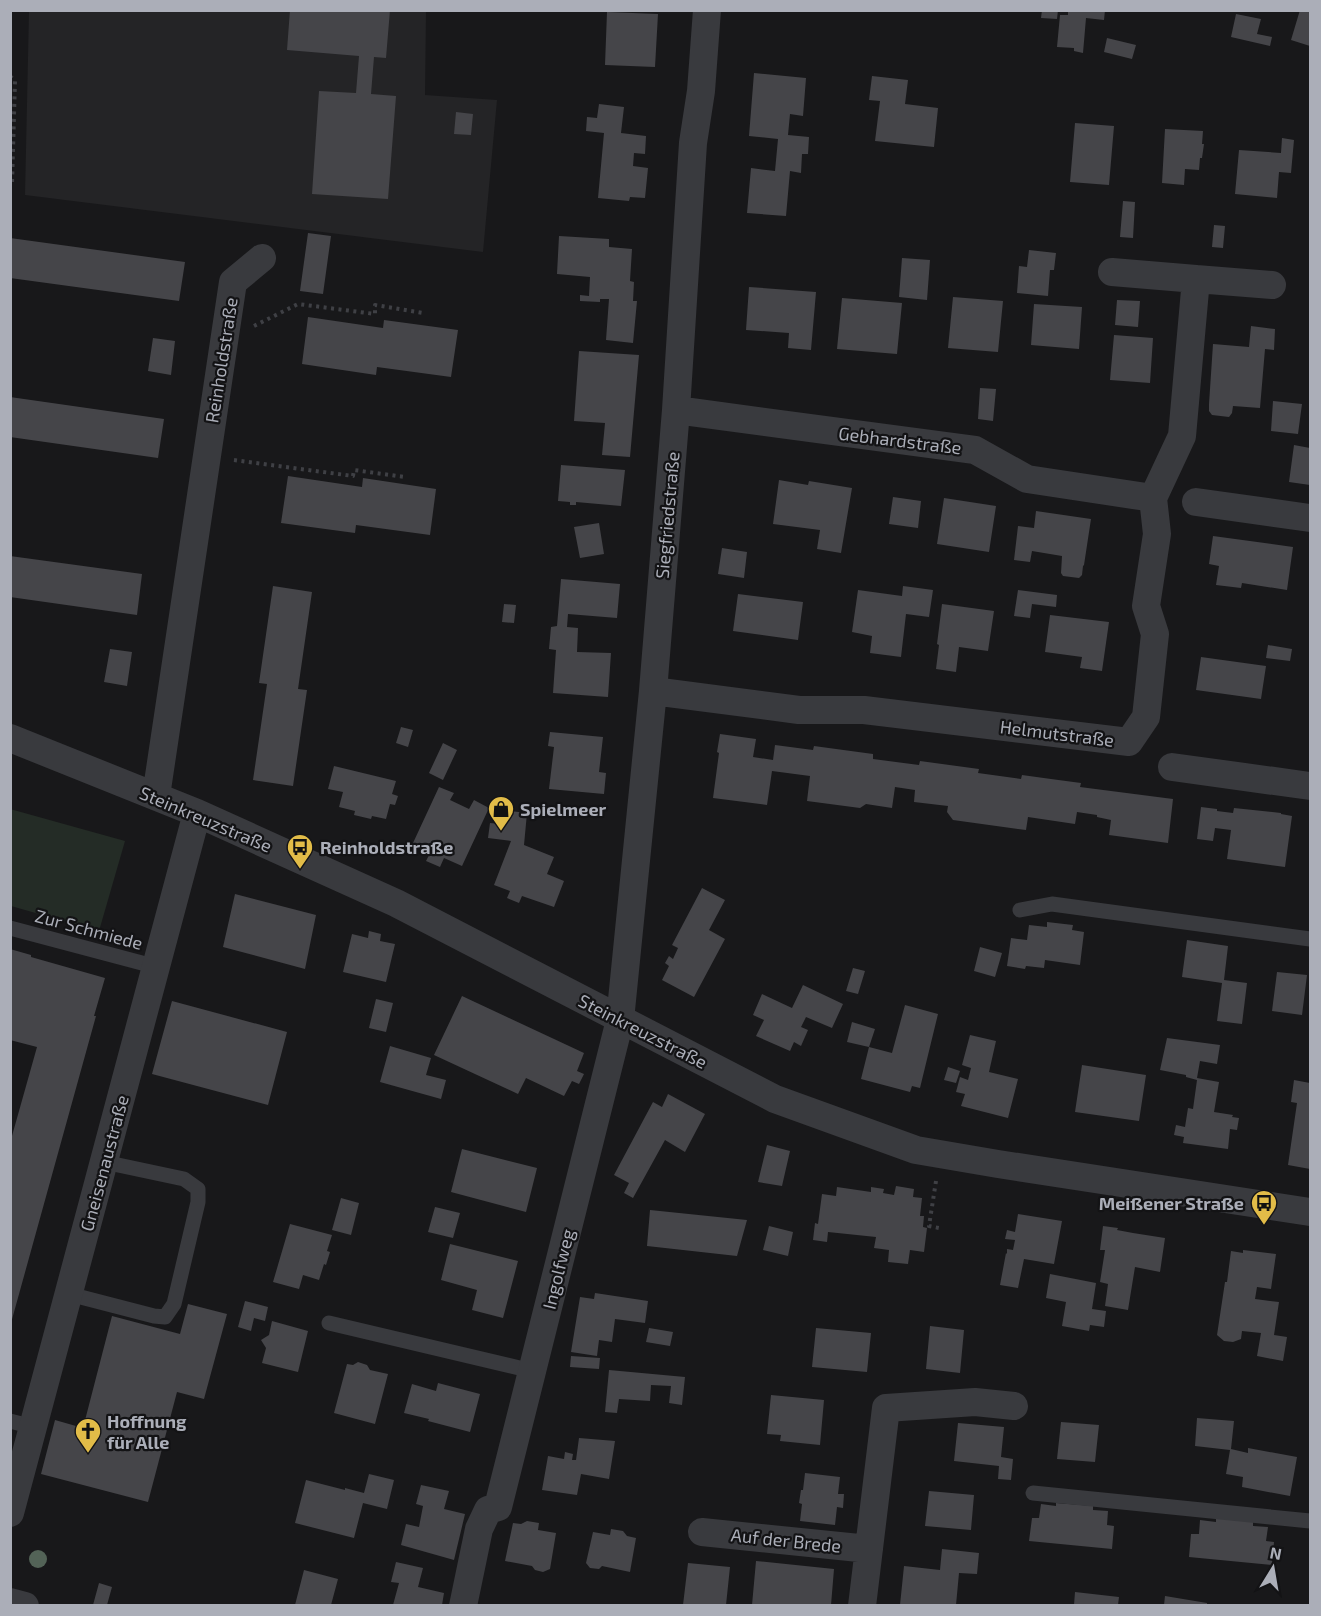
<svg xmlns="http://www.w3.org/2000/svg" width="1321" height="1616" font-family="'Exo 2',sans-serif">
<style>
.built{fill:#242426}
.green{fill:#242c26}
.building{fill:#454549}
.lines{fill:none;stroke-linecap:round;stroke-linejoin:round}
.path{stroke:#3f4045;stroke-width:4;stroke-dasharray:3 4.5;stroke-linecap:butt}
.service{stroke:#393a3e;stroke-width:15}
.minor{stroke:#393a3e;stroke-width:28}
.tree{fill:#536357}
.labels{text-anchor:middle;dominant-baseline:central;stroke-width:4.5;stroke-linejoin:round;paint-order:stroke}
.street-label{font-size:18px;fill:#abaeb8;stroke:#131315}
.poi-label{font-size:18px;font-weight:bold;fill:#abaeb8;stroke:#131315;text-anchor:start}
</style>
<rect width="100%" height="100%" fill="#18181a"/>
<path class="built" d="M29,11h397l-1,84 72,5 -14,152 -458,-57z"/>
<path class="green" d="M10,809l115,32 -26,90 -88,-25z"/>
<path class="building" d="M290,10h100l-4,48 -12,-1 -3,37 25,2 -8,103 -76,-5 7,-103 37,2 3,-37 -72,-6z
M1042,10h16l-1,9 -16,-1z
M1068,10h37l-1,10 -18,-2 -3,35 -9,-2v-3l-17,-1 3,-32h8z
M1300,10h10v36l-19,-6z
M607,12l51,2 -3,53 -50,-2z
M1236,14l25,5 -4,15 15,3 -2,9 -39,-9z
M1107,38l29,7 -4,14 -28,-7z
M754,73l52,5 -3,38 -13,-2 -2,21 21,2 -1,17h-6l-1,19 -11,-2 -4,45 -39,-3 4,-45 24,3 3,-32 -29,-3z
M872,76l36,4 -3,24 33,4 -4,39 -59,-6 5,-40 -11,-1z
M599,104l25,3 -3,26 25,3 -1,18 -11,-1 -1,13 15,2 -3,30 -15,-1 -1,4 -31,-3 6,-65 -18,-2 1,-14 10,1z
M456,112l17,2 -2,21 -17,-1z
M1075,123l39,3 -5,59 -39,-3z
M1165,129l38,2 -1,13h2l-2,14h-2l-1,12 -14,-1 -1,16 -22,-2z
M1282,138l12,2 -3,33 -12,-1 -2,26 -42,-4 4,-44 42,3z
M1123,201l12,1 -2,36 -13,-1z
M1214,225l11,1 -2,22 -11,-1z
M308,233l23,3 -8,58 -23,-3z
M559,236l50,3v8l23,2 -2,32 4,1 -1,19h4l-4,42 -27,-3 3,-41h-9v3l-20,-1v-6l9,1 1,-19 -33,-3z
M10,238l175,24 -6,39 -169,-23z
M1029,250l27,3 -2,17h-4l-2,26 -31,-3 2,-27 8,1z
M902,258l28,2 -3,40 -28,-3z
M749,287l67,5 -5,58 -23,-2 1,-15 -43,-3z
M953,297l50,4 -5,51 -50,-4z
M842,298l60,5 -5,51 -60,-5z
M1117,300l23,1 -2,26 -23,-2z
M1034,304l48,3 -3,42 -48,-4z
M308,317l75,11 1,-8 74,10 -7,47 -74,-10 -1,8 -74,-11z
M1251,326l24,3 -1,21 -9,-1 -5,59 -27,-2 -1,7 -3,4 -17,-2 -3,-4v-7l4,-60 36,3z
M1114,335l39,3 -3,45 -40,-3z
M153,338l22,3 -4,34 -23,-4z
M579,351l60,4 -9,102 -28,-2 3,-32 -31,-2z
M980,388l16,1 -3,32 -15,-2z
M10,397l154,22 -6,39 -148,-21z
M1273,401l29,3 -4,30 -27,-3z
M1294,445l16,3v37l-21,-3z
M561,465l64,5 -4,36 -45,-4v3h-6v-3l-12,-1z
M288,476l74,11 1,-9 73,11 -6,46 -74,-10 -1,8 -74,-10z
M779,480l29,5 1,-4 43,7 -11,65 -24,-4 3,-19 -47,-6z
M893,497l28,4 -3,27 -29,-4z
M944,498l52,8 -7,46 -52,-8z
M1036,511l55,8 -7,46 -1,1 -1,9 -3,3 -16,-2 -2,-3 1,-17 -30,-5 -2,11 -16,-2 4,-34 16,2z
M599,523l5,31 -24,4 -6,-31z
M1213,536l80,11 -6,43 -45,-7 -1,5 -25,-3 3,-19 -10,-2z
M722,548l25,4 -3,26 -26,-4z
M10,556l132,18 -5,41 -127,-18z
M561,579l59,5 -3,34 -49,-4 -1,13 11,1 -1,24 34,1 -3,44 -55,-4 3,-43 -7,-1 2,-22 6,-1z
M273,586l39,6 -14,97 9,1 -14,96 -40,-6 14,-96 -8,-1z
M903,586l30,4 -4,27 -23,-3 -5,43 -31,-4 2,-17 -20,-4 6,-42 44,6z
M1018,590l39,5 -1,12 -24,-3 -2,14 -16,-2z
M738,594l65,8 -5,38 -65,-9z
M504,604l12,1 -2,18 -12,-1z
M942,604l52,7 -6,40 -29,-4 -3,25 -20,-3 3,-24 -2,-1z
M1050,615l59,7 -7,49 -22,-3 2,-11 -37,-5z
M1268,645l24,4 -2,12 -24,-3z
M110,649l22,3 -5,34 -23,-4z
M1201,657l65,9 -5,33 -65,-9z
M401,727l12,3 -5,17 -12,-4z
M550,732l53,5 -4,35 7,1 -2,21 -55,-5 5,-42 -6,-1z
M720,734l36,5 -3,18 20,3 2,-15 38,5 1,-4 59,8v5l46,6 1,-4 59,8 -1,4 43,6 1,-4 29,4 30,4 -1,4 93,12 -5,44 -59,-8 2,-15 -14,-3v-2l-20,-3 -2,12 -47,-7 -2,13 -73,-10 -6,-8 1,-6 -34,-4 1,-12 -20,-3 -3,21 -26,-4 -6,4 -53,-7 3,-25 -38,-5 -5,34 -54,-7 6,-45 -2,-1z
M443,743l14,7 -14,30 -14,-7z
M334,766l62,15 -4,13 6,2 -3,9 -5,-1 -4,15 -14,-3 -1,3 -17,-4 1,-4 -16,-4 4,-15 -15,-3z
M439,787l15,6 -4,7 19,9 5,-9 15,8 -27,58 -18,-8 -4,9 -14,-6 5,-10 -18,-8z
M1201,807l16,2v2l16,2 1,-5 47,5v1l11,2 -7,51 -58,-8 4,-29 -16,-2 -2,13 -16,-2z
M502,810l25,3 -3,32 30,12 -7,17 17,7 -10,26 -32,-11 -3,7 -12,-5 3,-7 -16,-6 17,-44 -23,-3 2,-15 10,1z
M702,888l23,12 -16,30 16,9 -31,58 -32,-17 7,-14 -4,-3 4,-7 4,3 5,-11 -6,-3z
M235,894l81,21 -11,54 -82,-22z
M1047,922l26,3 -1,5 12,2 -4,33 -35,-5 -1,8 -18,-2 -1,3 -18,-3 4,-28 16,2 2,-15 18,2z
M369,931l12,3 -1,7 15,3 -9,38 -43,-10 9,-38 16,4z
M1187,940l41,6 -4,34 23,3 -5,41 -25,-3 5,-38 -40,-6z
M980,947l22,6 -7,24 -21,-6z
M10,949l21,6v2l74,21 -11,38h2l-85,307 -1,-180 27,-96 -27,-7z
M853,968l12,3 -7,23 -12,-3z
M1277,972l30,3 -5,40 -30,-4z
M803,985l40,19 -11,24 -26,-11 -5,10 7,3 -7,16 -7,-4 -4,9 -34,-15 8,-16 -11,-5 9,-21 30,14z
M462,996l122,57 -7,18 7,3 -5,10 -7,-3 -8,15 -38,-18 -8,16 -84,-39z
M376,999l17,4 -7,29 -17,-4z
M172,1001l115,31 -19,73 -116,-31z
M905,1005l33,9 -18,74 -8,-2 -2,6 -49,-13 8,-32 23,6z
M852,1022l23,7 -6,18 -22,-5z
M970,1035l26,6 -7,31 29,7 -10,39 -47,-12 4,-12 -9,-2 4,-15 8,3 3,-12 -9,-3z
M1167,1038l53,7 -3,19 -17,-3 -3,17 22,4 -5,30 19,3 -1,2 7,1 -2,12 -7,-1 -2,20 -45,-6 1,-6 -10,-2 2,-10 9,2 3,-19 5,1 4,-29 -11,-3v-2l-26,-5z
M390,1046l41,12 -5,17 20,5 -5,19 -61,-17z
M1082,1065l64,10 -7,46 -64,-9z
M948,1067l12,4 -4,12 -12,-3z
M1294,1080l16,3v86l-22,-4 9,-62 -6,-1z
M668,1094l37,20 -20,38 -20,-12 -32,58 -9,-5 5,-10 -15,-8 39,-73 9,5z
M767,1145l23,6 -8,35 -24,-4z
M462,1149l75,19 -11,44 -75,-20z
M896,1186l18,3 -1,8 9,1 -2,18h4l-1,11 4,1 -3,24 -14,-2 -2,14 -20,-2 1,-12 -15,-2 2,-11 -48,-5 -1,10 -14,-2 2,-17 3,1 4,-30 14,2 1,-9 34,5v-5l13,2 -1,4 11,2z
M341,1198l18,5 -8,32 -19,-5z
M435,1207l25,6 -7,25 -25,-6z
M650,1210l97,10 -10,36 -90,-10z
M1018,1214l44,7 -8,43 -30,-5 -6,29 -18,-3 6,-32 1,1v-5l6,1 2,-10 -10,-1 2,-9 8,2z
M290,1224l42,11 -5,16 3,1 -4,13 -2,-1 -5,16 -16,-5 -4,14 -26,-7z
M769,1226l24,6 -5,24 -25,-6z
M1103,1226l15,2 -1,2 16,3 32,5 -5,34 -25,-5 -7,43 -23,-4 3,-22 -8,-2 5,-32h-5z
M450,1244l68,17 -15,57 -31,-8 5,-20 -36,-10z
M1243,1250l33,4 -5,35 -14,-2 -2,12 24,3 -5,33 13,2 -4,24 -26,-5 4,-23 -19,-2 -1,8 -8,3 -9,-1 -7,-6 8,-53h2l4,-31 12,2z
M1050,1274l46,9 -4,26 14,2 -2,16 -14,-2 -1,6 -27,-5 4,-24 -20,-4z
M595,1293l53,8 -3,22 -30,-4 -3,23 -13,-2 -2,16 -26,-4 9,-55 14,2z
M245,1301l23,6 -3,14 -11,-3 -3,13 -13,-4z
M188,1304l39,10 -23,85 -27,-7 -29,110 -107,-28 14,-54 28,8 29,-112 68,18z
M272,1321l36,10 -10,41 -36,-9 4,-15 -5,-8 8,-5z
M930,1326l34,4 -4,43 -34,-4z
M649,1328l24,4 -3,14 -24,-4z
M816,1328l55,5 -4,39 -55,-5z
M571,1356l29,2 -1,11 -29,-2z
M358,1362l9,3 3,5 18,4 -13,50 -41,-11 13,-49 6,1z
M609,1370l76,7 -3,28 -13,-2 2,-17 -20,-1 -1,16 -31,-2 -2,14 -12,-1z
M438,1383l42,11 -10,38 -42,-11 1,-2 -25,-6 8,-29 24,7z
M771,1395l53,5 -4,45 -40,-4 1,-6 -14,-1z
M1197,1418l37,3 -3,28 17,4v-5l49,9 -7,39 -48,-9 1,-10 -17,-3 4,-24 -35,-4z
M1061,1422l38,3 -4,37 -38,-3z
M958,1423l46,4 -3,30 12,2 -2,21 -13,-1 1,-13 -45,-5z
M579,1438l36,3 -6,38 -28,-5 -4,21 -35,-5 6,-34 16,3 1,-7 8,2 -1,6h4z
M805,1473l35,4 -2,17h6l-1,14 -6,-1 -2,18 -35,-4 2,-17 -3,-1 2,-13h2z
M369,1474l25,6 -7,29 -24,-6 -9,35 -59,-15 11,-43 39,10v-2l19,5z
M421,1485l28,6 -5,18 21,5 -11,46 -53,-15 5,-21 13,3 4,-21 -7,-2z
M929,1491l45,4 -3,35 -46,-4z
M1056,1503l37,3v4l15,1 -1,14 7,1 -2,23 -83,-8 3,-23h7l2,-14 15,2z
M1216,1518l37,4v4l15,1 -2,14 8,1 -2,23 -83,-8 2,-23h8l1,-14 16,2z
M527,1521l12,2 -1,7 18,3 -6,36 -7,3 -8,-2 -3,-4 -27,-5 8,-38 8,1z
M611,1529l12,2 4,5 9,2 -6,34 -28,-6 -3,3 -9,-1 -4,-5 7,-31 17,3z
M942,1549l37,4 -2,21 -18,-1 -3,32h-56l4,-39 36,4z
M756,1561l78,8 -3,36h-79z
M396,1562l27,6 -5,19 26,6 -2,12h-49l6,-22 -8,-1z
M688,1563l42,4 -4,38h-43z
M304,1570l34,9 -7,26h-36z
M99,1583l13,4 -5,18h-14z
M1075,1592l44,5 -1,8h-44z
M1165,1596l42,7v2h-43z"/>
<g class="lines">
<path class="path" d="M10,76l5,5 -3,103
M254,326l44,-22 77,10v-9l48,8
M234,460l119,16 1,-6 51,7
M936,1181l-7,45 10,2"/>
<path class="service" d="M1020,910l32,-6 258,35
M10,928l147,39
M69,1294l85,22 11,1 9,-13 24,-102v-13l-14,-10 -80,-17
M329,1323l203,48
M10,1421l23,6
M1033,1493l277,28"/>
<path class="minor" d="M1196,279l76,6
M676,410l299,40 52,29 126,19
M1196,502l114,16
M653,691l146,19h65l265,32 17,-25 9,-83 -9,-28 11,-72 -4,-36 29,-62 14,-157 -84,-7
M10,738l187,75 199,90 379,196 141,51 82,14 312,48
M1172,767l138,19
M156,796l77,-514 29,-24
M10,1513l187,-700
M702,1532l167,17
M10,1602l15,4
M463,1606l16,-77 9,-19 10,-3 122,-487 33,-329 23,-281 17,-267 8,-52 6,-81
M862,1606l24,-198 89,-6 39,4"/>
</g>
<circle class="tree" cx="38" cy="1559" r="9"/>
<defs>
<g id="shop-pin" transform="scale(1.35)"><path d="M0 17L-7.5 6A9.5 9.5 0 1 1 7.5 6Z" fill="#e2bc48" stroke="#131315"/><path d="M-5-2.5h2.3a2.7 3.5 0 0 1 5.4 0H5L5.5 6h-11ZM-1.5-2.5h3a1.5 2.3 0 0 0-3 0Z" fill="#111"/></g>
<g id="bus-pin" transform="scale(1.35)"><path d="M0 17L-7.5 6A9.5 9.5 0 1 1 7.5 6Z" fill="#e2bc48" stroke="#131315"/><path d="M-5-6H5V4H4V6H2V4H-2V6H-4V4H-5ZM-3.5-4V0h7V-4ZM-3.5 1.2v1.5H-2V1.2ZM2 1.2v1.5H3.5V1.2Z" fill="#111"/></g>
<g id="church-pin" transform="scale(1.35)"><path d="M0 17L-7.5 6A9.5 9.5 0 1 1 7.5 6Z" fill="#e2bc48" stroke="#131315"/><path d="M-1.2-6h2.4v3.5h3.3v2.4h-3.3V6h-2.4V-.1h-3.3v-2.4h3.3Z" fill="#111"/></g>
</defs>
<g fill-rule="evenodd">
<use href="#shop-pin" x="501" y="809"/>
<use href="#bus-pin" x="300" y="847"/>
<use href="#bus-pin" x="1264" y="1203"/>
<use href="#church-pin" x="88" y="1431"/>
</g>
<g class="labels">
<g class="street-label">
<text transform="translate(221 360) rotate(-81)">Reinholdstraße</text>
<text transform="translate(900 440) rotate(7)">Gebhardstraße</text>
<text transform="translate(667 515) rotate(-85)">Siegfriedstraße</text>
<text transform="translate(1057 733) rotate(7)">Helmutstraße</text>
<text transform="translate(206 819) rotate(23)">Steinkreuzstraße</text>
<text transform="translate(89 929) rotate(15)">Zur Schmiede</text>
<text transform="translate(643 1031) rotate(27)">Steinkreuzstraße</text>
<text transform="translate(104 1163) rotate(-75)">Gneisenaustraße</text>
<text transform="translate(558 1269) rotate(-76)">Ingolfweg</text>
<text transform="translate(786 1540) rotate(6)">Auf der Brede</text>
</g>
<g class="poi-label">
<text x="520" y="809">Spielmeer</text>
<text x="320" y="847">Reinholdstraße</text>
<text x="1244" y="1203" text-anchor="end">Meißener Straße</text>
<text x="107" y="1421">Hoffnung<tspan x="107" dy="21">für Alle</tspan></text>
</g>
</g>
<rect width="1321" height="1616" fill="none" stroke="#abaeb8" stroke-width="24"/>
<g transform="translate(1273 1568) rotate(11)" stroke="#131315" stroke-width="4.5" paint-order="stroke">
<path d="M0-4.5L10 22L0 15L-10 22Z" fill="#abaeb8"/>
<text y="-9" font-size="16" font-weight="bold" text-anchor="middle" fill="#abaeb8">N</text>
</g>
</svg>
